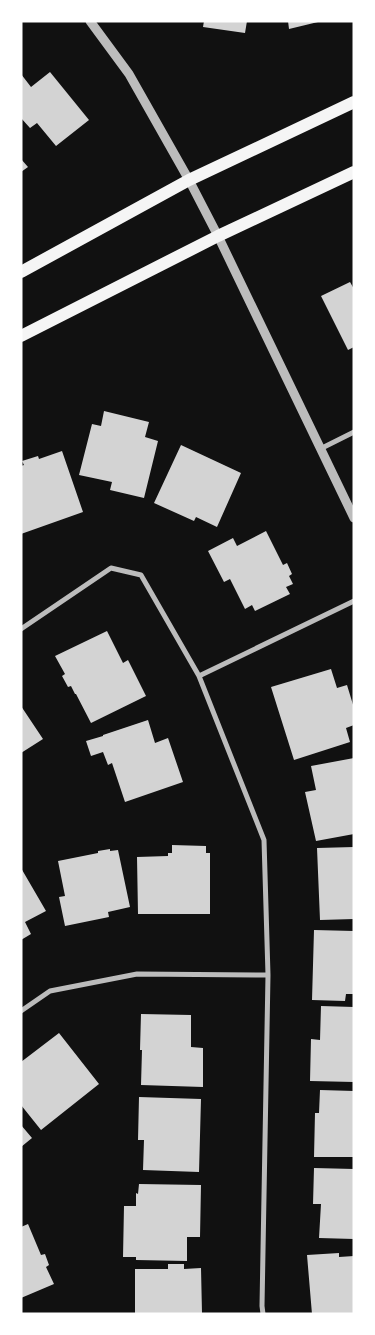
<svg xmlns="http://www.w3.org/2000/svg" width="375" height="1335" font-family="Literata,serif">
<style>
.building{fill:#d3d3d3}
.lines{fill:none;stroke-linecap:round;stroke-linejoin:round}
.minor{stroke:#bcbcbc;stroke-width:5}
.tertiary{stroke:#bcbcbc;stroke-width:9}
.primary{stroke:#f5f5f5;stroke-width:12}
</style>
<rect width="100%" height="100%" fill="#111"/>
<path class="building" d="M204,21h43l-2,12 -42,-6z
M288,21h30v1l-29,7z
M50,72l39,48 -33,26 -19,-23 -7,5 -9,-10v-44l10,13z
M21,159l7,8 -7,5z
M350,282l4,7v58l-6,3 -27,-54z
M104,411l45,11 -4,15 13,4 -14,57 -34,-8 2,-8 -33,-7 13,-51 9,2z
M181,445l60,28 -24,54 -21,-10 -2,4 -40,-18z
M62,451l21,61 -62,22v-68l3,-1 -2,-4 16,-5 1,3z
M266,531l17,34 4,-2 5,11 -3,2 4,8 -7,3 4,7 -35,17 -3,-6 -7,4 -15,-30 -6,3 -16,-31 25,-13 4,8z
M107,631l16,32 5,-3 18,36 -55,27 -15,-29h-1l-4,-8 -3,1 -6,-11 3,-2 -10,-18z
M331,669l6,19 10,-3 7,23v17l-8,3 4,14 -56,18 -23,-73z
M21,706l22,33 -22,14z
M148,720l7,23 13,-5 15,44 -58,20 -13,-39 -4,2 -5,-13 -12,4 -5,-15 17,-5v-1z
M354,758v76l-38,7 -11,-49 11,-2 -5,-24z
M172,845l34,1v7h4v61h-72l-1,-57 31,-1v-3h4z
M354,847v72l-34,1 -3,-72z
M110,849v2l8,-1 12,57 -22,5 1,5 -44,9 -6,-29 6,-1 -7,-35 40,-8v-2z
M21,868l25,43 -21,11 6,12 -10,6z
M314,930l40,1v63h-8l-1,7 -33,-1z
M321,1006l33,1v75l-44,-1 1,-42 9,1z
M141,1014l50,1v32l12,1v39l-62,-2 1,-35h-2z
M59,1033l40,51 -58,46 -20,-25v-43z
M320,1090l34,1v66h-40l1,-44h4z
M139,1097l62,2 -2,73 -56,-2 1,-30h-6z
M21,1125l11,13 -11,9z
M314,1168l40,1v70l-35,-1 2,-34h-8z
M139,1184l62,1 -1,52h-13v24l-51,-1v-3h-13l1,-51h12v-13l2,1z
M28,1224l13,31 4,-1 4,11 -3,2 8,17 -33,14v-71z
M339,1253v4l15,-1v58h-42l-5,-59z
M168,1264h16v5l17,-1 1,45 -67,1v-45h33z"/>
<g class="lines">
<path class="minor" d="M320,449l34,-17
M21,629l90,-61 30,7 58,101 65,164 4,135 -6,331 1,8
M199,676l155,-75
M21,1011l29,-20 87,-17 131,1"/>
<path class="tertiary" d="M90,21l39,53 60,106 29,56 136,282"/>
<path class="primary" d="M21,272l168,-92 165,-78
M21,336l197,-100 136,-64"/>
</g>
<rect width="375" height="1335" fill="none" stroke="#ffffff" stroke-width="45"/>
</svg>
